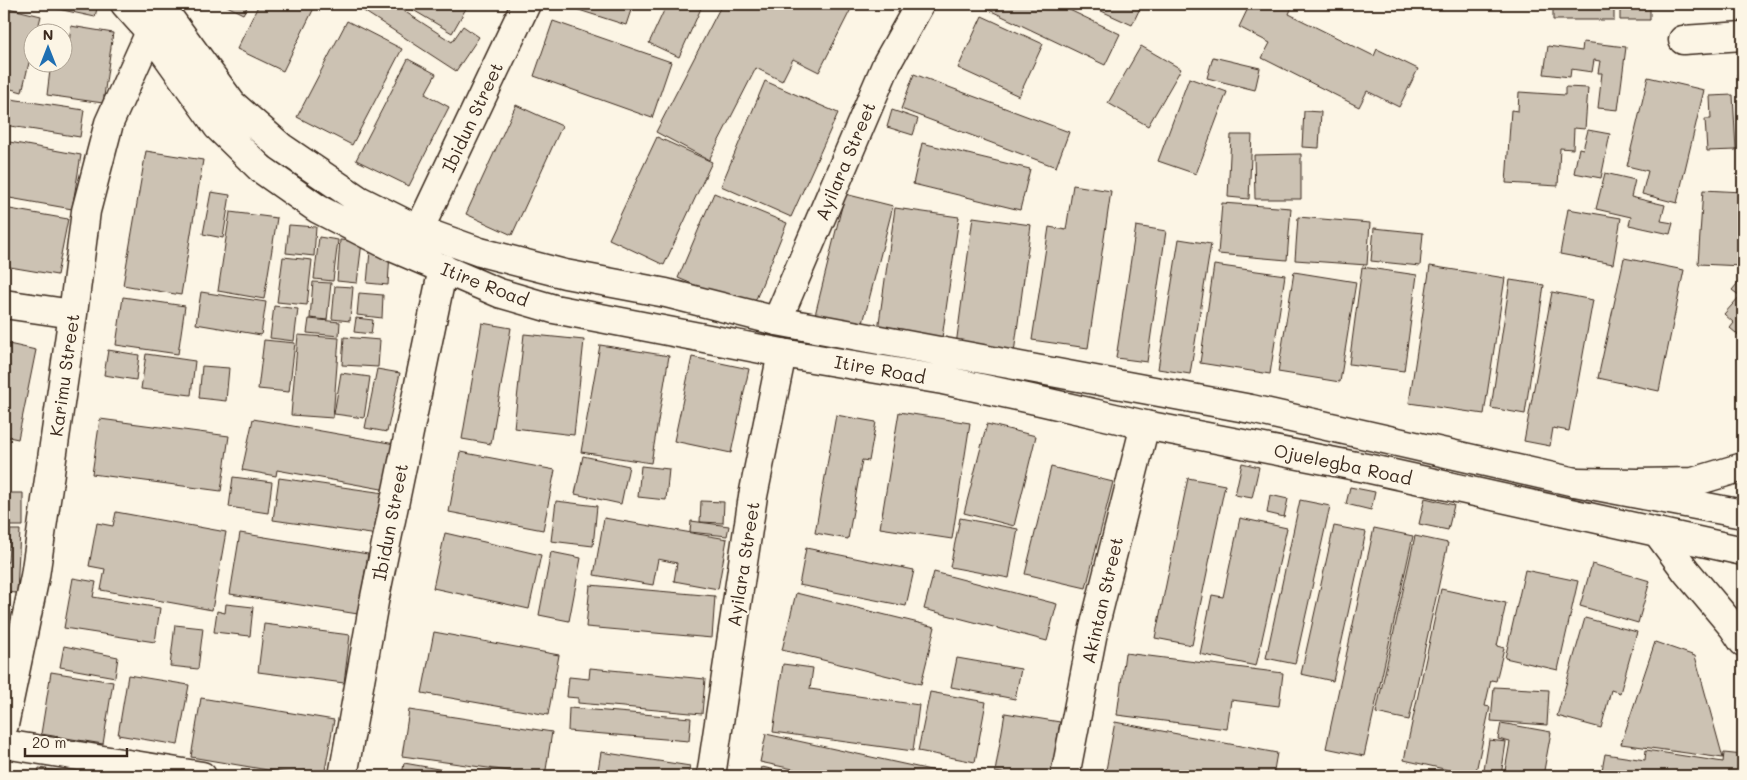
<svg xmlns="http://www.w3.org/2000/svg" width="1747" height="780" font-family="Mali,sans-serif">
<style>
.building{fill:#ccc2b3;stroke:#3b2a1e}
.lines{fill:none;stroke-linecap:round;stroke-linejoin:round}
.street-casing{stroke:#3b2a1e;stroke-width:31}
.secondary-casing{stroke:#3b2a1e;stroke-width:31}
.primary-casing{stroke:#3b2a1e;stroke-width:31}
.street{stroke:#fcf5e5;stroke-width:28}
.secondary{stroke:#fcf5e5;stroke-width:28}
.primary{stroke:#fcf5e5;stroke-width:28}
.labels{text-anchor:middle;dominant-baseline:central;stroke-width:4.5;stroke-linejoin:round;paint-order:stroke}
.street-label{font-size:18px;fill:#3b2a1e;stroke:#fcf5e5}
</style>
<rect width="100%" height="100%" fill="#fcf5e5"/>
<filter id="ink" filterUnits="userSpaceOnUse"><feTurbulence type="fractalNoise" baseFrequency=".02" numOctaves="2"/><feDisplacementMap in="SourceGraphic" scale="10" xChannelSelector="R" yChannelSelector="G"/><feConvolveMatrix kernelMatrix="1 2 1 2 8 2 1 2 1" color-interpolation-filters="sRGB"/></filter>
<g filter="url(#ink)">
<path class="building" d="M35,4h63l-3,13z
M223,4h26l-6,10z
M259,4h57l-33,67 -46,-22z
M353,4h40l59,38 11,-16 16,11 -23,34z
M403,4h62l3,1 -16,28z
M560,4h73l-7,21z
M667,4h36l-24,53 -30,-14z
M722,4l131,1 -34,67 -26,-13 -11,22 -26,-13 -47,92 -53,-28z
M990,4h67l63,30 -15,31 -118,-56z
M1086,4h56l-10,21z
M1250,4h35l7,3 -3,7 85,42 3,-7 41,20 -19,38 -32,-16 -8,16 -97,-49 8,-15 -31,-16z
M1553,4h61v16h-61z
M1620,4h30v16h-30z
M4,7l37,9 -4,16h-5v18l-10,42 -18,-5z
M982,16l61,28 -24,52 -61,-28z
M347,21l55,28 -50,96 -55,-28z
M553,21l118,41 -19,56 -118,-42z
M71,26l42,7 -10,70 -56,-8 4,-33h11v-11l6,1z
M1583,42l43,5 -8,63 -20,-2 4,-35h-4l2,-12 -6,-1 -2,12 -21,-3 -1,8 -26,-3 4,-28 34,5z
M1141,46l40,23 -33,57 -40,-23z
M1213,57l47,11 -5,22 -48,-12z
M408,59l28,15 -11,20 24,13 -40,79 -53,-26z
M914,74l155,58 -13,35 -155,-58z
M1737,74h6v44h-2z
M1648,77l56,13 -27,113 -35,-9 6,-23 -21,-5z
M1189,78l38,14 -31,82 -38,-13z
M765,81l73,32 -47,104 -70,-31z
M1565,87l23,1 -3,41 -11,-1 -1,21 -13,-1 -2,38 -52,-3 5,-73 7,1 1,-19 46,3z
M1733,95l3,55 -29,1 -2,-32h6l-1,-23z
M4,98l80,12 -4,27 -76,-12z
M516,105l46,21 -50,109 -46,-21z
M892,110l26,9 -5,16 -26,-8z
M1304,111l17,1 -2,36 -17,-1z
M1588,130l22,4 -9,44 -27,-5 5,-25 4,1z
M1231,135h21l-3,64 -21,-2z
M657,137l55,25 -48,103 -55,-26z
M4,141l77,14 -9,54 -68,-12z
M922,143l108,26 -10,41 -107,-26z
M146,151l57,9 -22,135 -58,-10z
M1301,154v45h-46l-1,-44z
M1605,173l30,7 -4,17 34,8 -4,16 12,2 -3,11 -41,-9 2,-8 -35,-8z
M1073,185l38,6 -23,157 -56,-8 17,-113 17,3z
M1703,190l40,2v74l-45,-2z
M211,192l19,3 -7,43 -20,-4z
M714,193l73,30 -35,86 -74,-31z
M845,194l48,12 -32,125 -47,-12z
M1222,203l69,5 -4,52 -69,-6z
M4,208l64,11 -11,56 -53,-9z
M895,208l64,9 -18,128 -64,-8z
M1568,209l53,9 -8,46 -53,-10z
M230,212l47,6 -13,81 -46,-8z
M973,217l58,8 -17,128 -58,-8z
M1298,217l72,6 -3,42 -72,-5z
M289,225l27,2 -2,29 -28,-3z
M1136,226l30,5 -19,131 -31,-4z
M1374,228l49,5 -3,33 -49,-5z
M319,237l19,3 -5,41 -19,-2z
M1179,239l32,5 -21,130 -32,-5z
M340,240l22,2 -5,41 -20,-2z
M370,251l20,1 -2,33 -21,-2z
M283,257l29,3 -5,45 -30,-3z
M1624,258l60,12 -25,121 -61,-13z
M1214,265l71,10 -15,99 -70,-11z
M1430,266l75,12 -21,136 -75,-11z
M1362,267l55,8 -13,96 -55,-7z
M1294,272l62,10 -16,100 -62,-10z
M1743,277v62l-13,-11 4,-5 -10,-9 16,-18 -8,-6z
M1510,280l34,5 -19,129 -34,-6z
M313,282l18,1 -4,37 -17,-2z
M335,286l18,1 -3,34 -18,-2z
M201,292l65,10 -5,33 -65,-11z
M1552,292l41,8 -24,131 -16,-3 -3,18 -26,-5z
M359,293l24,2 -1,23 -25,-3z
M123,297l62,9 -7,48 -62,-9z
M274,306l24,3 -4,32 -24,-3z
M356,318l17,2 -2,14 -17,-2z
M309,319l31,3 -1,14 -32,-3z
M482,323l29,5 -20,116 -29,-5z
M524,334l60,6 -10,95 -60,-7z
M298,335l41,3 -6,80 -42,-3z
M344,337l36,3 -2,27 -36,-2z
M264,340l31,3 -6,49 -31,-3z
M4,343l32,7 -18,89 -14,-3z
M600,345l69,11 -18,107 -70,-11z
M108,350l31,5 -3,25 -32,-5z
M146,354l49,7 -4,34 -50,-6z
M692,357l57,12 -18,84 -57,-12z
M202,366l27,2 -3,33 -27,-3z
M377,369l23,4 -13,59 -22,-4z
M341,373l29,4 -6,41 -30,-4z
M899,412l71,11 -18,116 -72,-11z
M836,415l40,7 -7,39 -7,-1 -14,79 -33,-6z
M100,419l129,17 -8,55 -129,-17z
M253,419l142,25 -8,46 -110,-20 -1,6 -34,-6z
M987,424l49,12 -22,90 -50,-13z
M460,452l95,18 -12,60 -94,-18z
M583,456l46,10 -8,38 -46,-10z
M1242,463l17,4 -7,31 -17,-3z
M641,466l28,3 -3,31 -28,-3z
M1051,467l62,15 -27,106 -61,-14z
M233,477l39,5 -4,31 -39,-6z
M279,478l105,15 -6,42 -105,-15z
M1188,478l37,7 -33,160 -37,-7z
M1350,487l25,5 -4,18 -25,-6z
M9,493h14v33h-14z
M1270,495l18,4 -4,18 -17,-4z
M1425,498l29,7 -6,25 -29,-6z
M1300,500l30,6 -35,158 -29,-6z
M556,501l41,5 -4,40 -42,-5z
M701,501l23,1 -1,21 -23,-1z
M116,512l110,20 -14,78 -111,-20 4,-21 -16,-3 8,-43 16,3z
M604,518l123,21 -9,50 -44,-8 3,-18 -19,-4 -5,26 -59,-10z
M960,518l58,11 -9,49 -59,-11z
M1240,518l47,10 -31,138 -56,-12 12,-59 11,2z
M691,521l38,5 -2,10 -37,-4z
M1334,526l32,6 -33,149 -32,-7z
M1374,528l39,8 -49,220 -38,-8z
M10,530h10l-3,63 -13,-1v-30h4z
M240,533l128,21 -10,60 -128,-20z
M445,533l96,22 -12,54 -96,-21z
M1415,536l33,7 -39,177 -33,-7z
M806,548l108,22 -8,36 -107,-21z
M551,552l30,6 -12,63 -30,-6z
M1592,564l58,17 -12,42 -58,-17z
M1525,570l53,11 -20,89 -53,-12z
M934,572l123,32 -10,37 -123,-32z
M73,578l23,4 -3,15 67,11 -5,34 -91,-14z
M590,585l125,11 -3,42 -126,-11z
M1441,589l65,14 -9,43 7,2 -8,33 -5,-1 -6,26 5,1 -15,69 -71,-16z
M796,593l139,34 -14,57 -139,-34z
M226,604l27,3 -3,29 -36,-4 3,-21 8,2z
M1585,618l52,14 -17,61 -9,-3 -10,38 -44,-12z
M264,624l86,11 -6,48 -86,-11z
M175,625l28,3 -5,41 -28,-3z
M434,632l125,23 -11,60 -126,-22z
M1655,642l40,14 28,102 -102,-14z
M64,646l54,11 -3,20 -55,-10z
M1125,653l158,20 -4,33 -48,-6 -4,29 -110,-14z
M957,658l64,11 -6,30 -64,-12z
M783,664l30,4 -3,21 109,16 -6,46 -140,-19z
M590,668l115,11 -3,35 -124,-11v-5l-11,-1 2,-20 20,2z
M51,672l62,10 -10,62 -62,-10z
M128,675l61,10 -11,60 -60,-10z
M1494,687l55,3 -2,35 -56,-4z
M930,692l56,10 -11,60 -57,-11z
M201,698l133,22 -10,56h-21l-112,-19z
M569,708l122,10 -2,23 -121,-10z
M409,710l143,22 -7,44 -143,-20z
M1005,713l55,9 -9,54h-32l-24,-4z
M1115,722l162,31 -4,23h-135l-32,-6z
M1501,723l50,9 -8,44h-39l6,-34 -12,-3z
M766,734l192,42h-132l-66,-14z
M1489,740l17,2 -5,34h-18z
M1646,750l77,12 1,-9 19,2v21h-142l4,-22 40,6z
M601,752l89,14 -2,10h-91z
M404,763l74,13h-76z
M762,767l40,9h-42z
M39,768l54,8h-56z
M1410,769l34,6 -1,1h-34z"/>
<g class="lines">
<g class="street-casing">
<path id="street" d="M1683,40l60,-4
M419,230l107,-226
M4,304l69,10
M777,321l110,-258 33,-59
M4,725l31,-149 38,-262 13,-103 23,-88 41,-91
M4,744l198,32
M343,776l31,-174 69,-334
M711,776l42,-280 29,-143
M1065,776l28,-144 52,-207"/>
</g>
<g class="secondary-casing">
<path id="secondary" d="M125,4l25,28 68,95 43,42 57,40 76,39 105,45 55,16 228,44 161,27 93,20 109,25 221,43 377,83
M159,4l73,100 49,43 78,53 60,30 61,22 85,22 101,19 111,28 474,88 324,73 168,32"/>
</g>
<g class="primary-casing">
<path id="primary" d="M1575,482l63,1 55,-1 50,-15
M1657,532l29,39 47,56 10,15"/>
</g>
<use href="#street" class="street"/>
<use href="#secondary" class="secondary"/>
<use href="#primary" class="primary"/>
</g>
</g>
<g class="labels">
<g class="street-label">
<text transform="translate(472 117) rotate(-65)">Ibidun Street</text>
<text transform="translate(845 161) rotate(-67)">Ayilara Street</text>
<text transform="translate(485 284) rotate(21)">Itire Road</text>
<text transform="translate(880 369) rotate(10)">Itire Road</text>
<text transform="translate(64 375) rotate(-82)">Karimu Street</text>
<text transform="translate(1343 464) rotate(12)">Ojuelegba Road</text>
<text transform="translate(390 522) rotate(-79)">Ibidun Street</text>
<text transform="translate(743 564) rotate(-81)">Ayilara Street</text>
<text transform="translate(1102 600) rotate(-77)">Akintan Street</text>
</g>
</g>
<rect width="1747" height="780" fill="none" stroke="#fcf5e5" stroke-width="20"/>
<rect x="10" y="10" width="1727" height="760" fill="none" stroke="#3b2a1e" stroke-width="2" filter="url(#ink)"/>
<g transform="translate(48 48)"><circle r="24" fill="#fcf5e5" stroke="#afa495"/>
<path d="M0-4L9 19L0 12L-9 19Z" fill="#1f6fb2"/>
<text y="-8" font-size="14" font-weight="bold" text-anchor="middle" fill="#3b2a1e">N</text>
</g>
<path d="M25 748v8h102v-8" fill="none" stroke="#3b2a1e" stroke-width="2.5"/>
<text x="32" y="748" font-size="15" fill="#3b2a1e" stroke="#fcf5e5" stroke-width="4" paint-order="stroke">20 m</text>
</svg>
